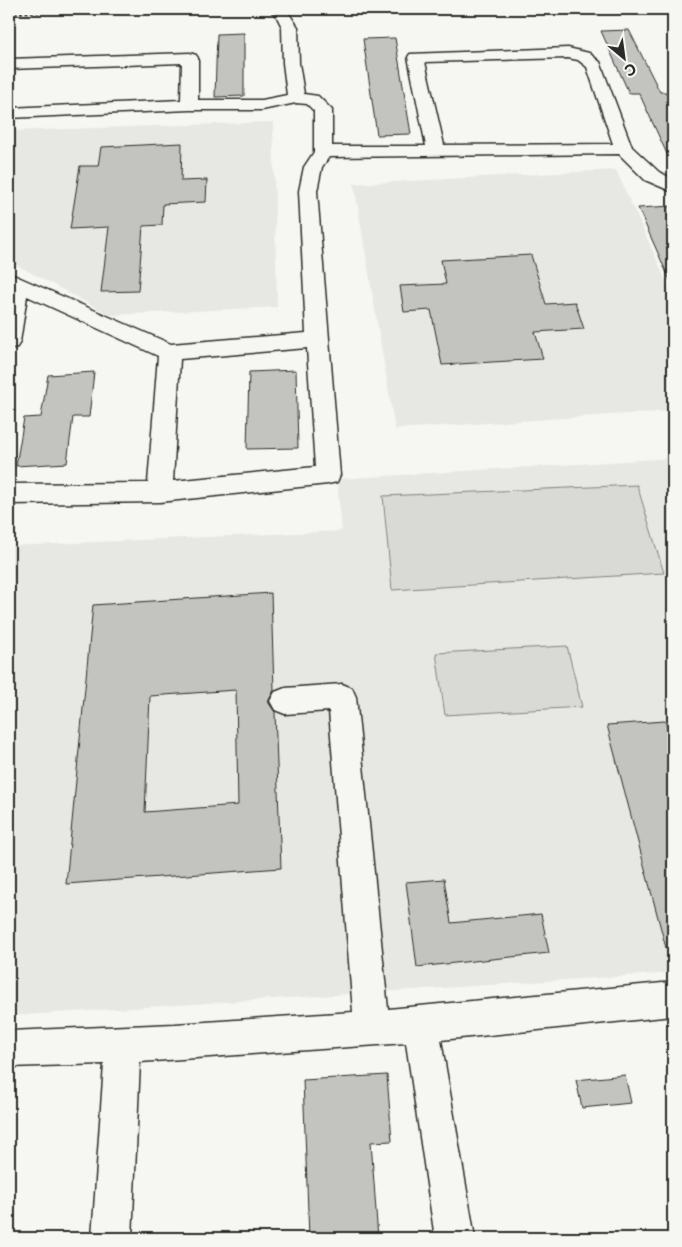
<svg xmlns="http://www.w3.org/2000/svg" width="682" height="1247" font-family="'Playpen Sans',sans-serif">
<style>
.built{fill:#e7e7e3}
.green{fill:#d9d9d5;stroke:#828280}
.building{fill:#c3c3c0;stroke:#2b2b2b;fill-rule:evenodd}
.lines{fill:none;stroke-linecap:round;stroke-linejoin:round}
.minor-casing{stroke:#2b2b2b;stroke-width:3}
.path{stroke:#2b2b2b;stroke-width:2;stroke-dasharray:3 2.5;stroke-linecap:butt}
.minor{fill:#f6f6f2;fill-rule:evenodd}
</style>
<rect width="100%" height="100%" fill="#f6f6f2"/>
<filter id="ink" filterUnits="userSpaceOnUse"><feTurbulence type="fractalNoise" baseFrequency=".02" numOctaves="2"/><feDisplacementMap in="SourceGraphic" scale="10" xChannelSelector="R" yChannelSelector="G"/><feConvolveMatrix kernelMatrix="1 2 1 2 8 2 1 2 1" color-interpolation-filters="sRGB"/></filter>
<g filter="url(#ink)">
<path class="built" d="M273,122l4,185 -167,8 -101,-54v-130z
M616,170l57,126v115l-278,18 -41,-245z
M673,458v515l-664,43v-470l333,-15 -5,-52z"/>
<path class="green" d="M637,485l27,88 -272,17 -9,-94z
M567,646l15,61 -137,8 -9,-62z"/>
<path class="building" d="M629,30l31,62h6l7,15v60l-34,-74h-10l-28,-62z
M244,33v63l-29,1 2,-63z
M395,38l16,96 -34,1 -14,-96z
M182,143l-1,38 26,-1 -1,22 -43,2 -1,21 -19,1 -5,65 -37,1 8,-65 -39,2 10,-63h18l3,-19z
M673,206v81l-35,-79z
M531,255l15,49 29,-2 9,27 -49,3 8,27 -101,6 -11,-55 -27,2 -4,-26 46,-2 -5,-24z
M296,370l2,78 -51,1 2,-77z
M94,372l-5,45h-16l-6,46 -51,3 8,-48 17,-1 7,-42z
M271,593l3,97 -6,12 7,10 6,156 -215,16 27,-279zM236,690l2,115 -93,7 5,-116z
M665,721l8,26v200l-7,1 -59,-223z
M444,879l7,44 90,-9 8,39 -132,14 -11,-85z
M387,1075l5,66 -21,1 7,96h-69l-6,-158z
M625,1075l6,28 -49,5 -6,-28z"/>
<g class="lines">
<g class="minor-casing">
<path id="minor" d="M269,9h17l12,18 1,36 5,31 14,2 14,14v36h94l-18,-89 2,-3 158,-6 21,5 11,9 32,85 27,25 14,7v13l-28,-12 -26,-26 -290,3 -7,10 -5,24 23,284 -3,7 -9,2 -168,18 -151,2v-20l139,-1 10,-127 -131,-60 -7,46 -3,5 -8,2v-76l162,71 135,-11 -7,-142 5,-24 10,-15v-41l-7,-7 -11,-1 -34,7h-73l-180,8v-10l172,-8 1,-37 -173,6v-10l181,-6 6,2 2,3v42h64l25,-5 -4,-32 -1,-36 -5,-10zM568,58l10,2 9,7 26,77 -169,1 -19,-83zM307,348l8,119 -142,14 7,-122z
M342,684l10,4 4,9 32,312 285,-27v34l-232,24 34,198h-40l-29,-195 -266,19 -8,176h-40l12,-174 -95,3v-36l166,-7 178,-12 -24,-301 -44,3 -10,-4 -5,-9 5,-9 10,-4z"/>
</g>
<path class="path" d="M9,13l166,-4"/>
<use href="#minor" class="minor"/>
</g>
</g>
<rect width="682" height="1247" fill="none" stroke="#f6f6f2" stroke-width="30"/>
<rect x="15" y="15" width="652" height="1217" fill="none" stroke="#2b2b2b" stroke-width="2" filter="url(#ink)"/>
<g transform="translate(624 58) rotate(151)" stroke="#f6f6f2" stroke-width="4" paint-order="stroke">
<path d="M0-4L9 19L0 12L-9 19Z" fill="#2b2b2b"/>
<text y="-8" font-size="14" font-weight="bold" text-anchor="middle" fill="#2b2b2b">С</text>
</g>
</svg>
